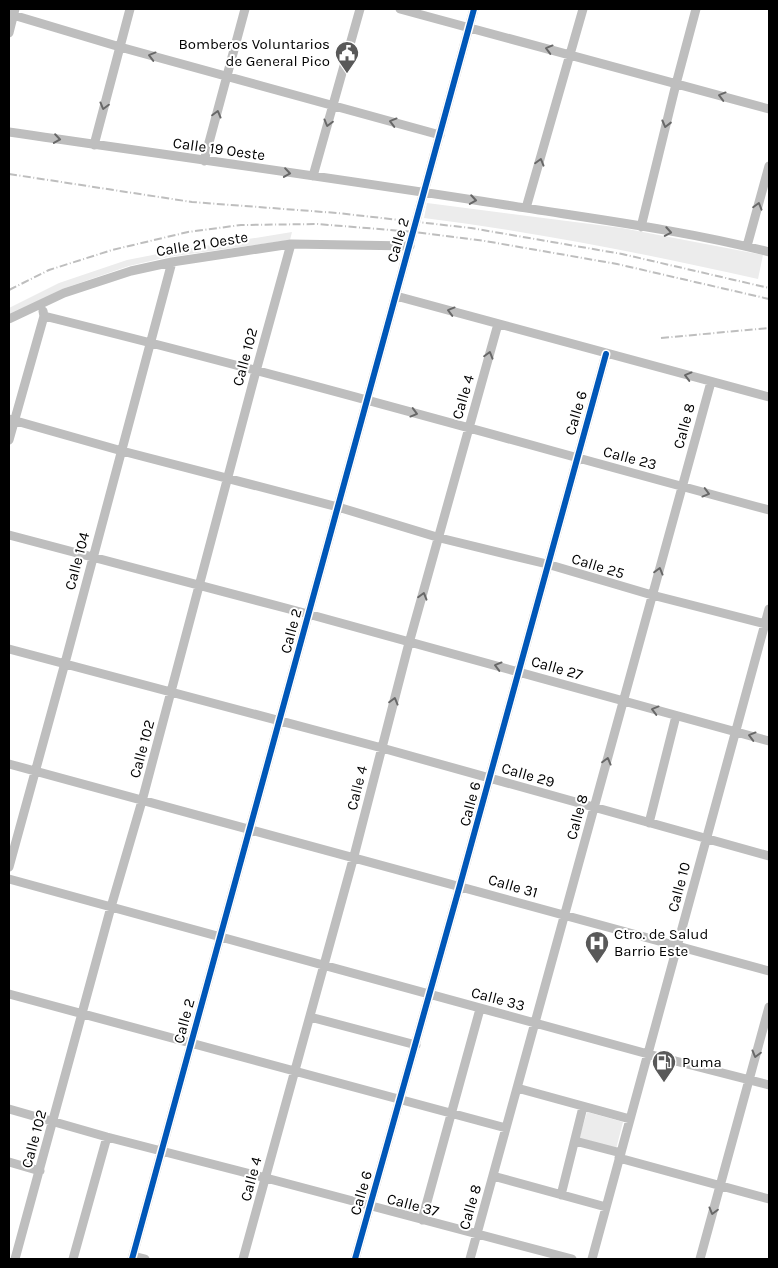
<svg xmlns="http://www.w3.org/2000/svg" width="778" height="1268" font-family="Karla,sans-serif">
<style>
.green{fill:#ececec}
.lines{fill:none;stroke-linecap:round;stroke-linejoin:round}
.minor{stroke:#bebebe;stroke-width:9}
.rail{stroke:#bebebe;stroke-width:2;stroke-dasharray:8 2.5 1 2.5;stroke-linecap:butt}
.cycleway-casing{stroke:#fff;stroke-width:9}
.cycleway{stroke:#0057b8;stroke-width:6}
.oneway{stroke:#686868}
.labels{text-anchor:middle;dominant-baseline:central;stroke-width:4;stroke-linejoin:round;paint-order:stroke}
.poi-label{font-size:15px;fill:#000;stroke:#fff;text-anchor:start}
.street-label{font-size:15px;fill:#000;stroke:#fff}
</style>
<rect width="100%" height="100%" fill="#fff"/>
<path class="green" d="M427,203l195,25 141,27 -5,24c-111,-25 -222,-47 -334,-61z
M292,232l-2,8 -122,17 -39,9 -67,23 -53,27v-8l50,-25 68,-23 41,-8z
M587,1112l36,10 -7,27 -37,-10z"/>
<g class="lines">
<path class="minor" d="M400,9l369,100
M13,15l107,32 320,88
M9,33l6,-24
M9,132c166,24 332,47 497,73 88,14 177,25 263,47
M94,145l36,-136
M204,161l41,-152
M313,176l47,-167
M526,208l57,-199
M641,227l35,-143 20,-75
M747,246l22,-80
M396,296l373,101
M44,316c243,60 484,129 725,194
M9,319l55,-26 67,-22 41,-9 119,-18 119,2
M9,419l113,32 216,56 102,31 107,26 105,31 117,30
M9,440l35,-124 -1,-5
M9,535l299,79 461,127
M9,649l373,99 387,108
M9,764c253,69 507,136 760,207
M649,823l27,-107
M9,867l56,-204 107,-401
M9,879l639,175 121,31
M9,994l497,134
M310,1017l106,28
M517,1088l113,31
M9,1109l98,28 159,41 306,81
M575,1141l46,12
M619,1158l150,41
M9,1162l31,9
M493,1176l113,31
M561,1195l22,-88
M422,1220l58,-211
M133,1256l12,3
M15,1259l96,-352 31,-106 114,-430 35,-127
M73,1259l34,-122
M132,1259l342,-1250
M243,1259l111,-403 55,-213 89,-319
M355,1259l105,-374 146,-531
M470,1259l241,-877
M592,1259l177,-650
M700,1259l69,-252"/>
<path class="rail" d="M9,174l183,28 145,11 134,15 151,26 147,34
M9,290l40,-20 63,-20 76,-18 53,-7 77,-1 96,8 71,9 132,23 152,35
M661,338l108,-10"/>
<g class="cycleway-casing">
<path id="cycleway" d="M132,1259l342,-1250
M355,1259l105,-374 146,-531"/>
</g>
<use href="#cycleway" class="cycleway"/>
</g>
<defs><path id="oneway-chevron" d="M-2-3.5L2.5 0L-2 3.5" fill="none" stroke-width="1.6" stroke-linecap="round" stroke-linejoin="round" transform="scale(1.25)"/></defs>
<g class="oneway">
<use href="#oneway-chevron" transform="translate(549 49) rotate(-165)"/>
<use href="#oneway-chevron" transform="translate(152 56) rotate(-165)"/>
<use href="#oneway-chevron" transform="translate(722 96) rotate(-165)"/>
<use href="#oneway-chevron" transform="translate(104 106) rotate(105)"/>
<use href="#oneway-chevron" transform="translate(217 114) rotate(-75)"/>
<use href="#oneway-chevron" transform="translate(393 122) rotate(-165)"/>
<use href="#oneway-chevron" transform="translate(328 123) rotate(105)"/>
<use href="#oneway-chevron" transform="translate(666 124) rotate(104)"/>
<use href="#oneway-chevron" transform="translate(57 139) rotate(8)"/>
<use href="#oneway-chevron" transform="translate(540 162) rotate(-74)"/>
<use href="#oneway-chevron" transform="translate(287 173) rotate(8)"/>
<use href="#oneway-chevron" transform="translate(473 200) rotate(9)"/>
<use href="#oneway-chevron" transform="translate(758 206) rotate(-74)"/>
<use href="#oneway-chevron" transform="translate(668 232) rotate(10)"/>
<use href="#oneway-chevron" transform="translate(451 311) rotate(-165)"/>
<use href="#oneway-chevron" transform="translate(489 355) rotate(-74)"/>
<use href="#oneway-chevron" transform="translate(688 376) rotate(-165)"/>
<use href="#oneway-chevron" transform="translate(414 413) rotate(15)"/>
<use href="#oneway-chevron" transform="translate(706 493) rotate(15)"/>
<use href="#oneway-chevron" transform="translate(659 571) rotate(-75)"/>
<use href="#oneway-chevron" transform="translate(423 596) rotate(-74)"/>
<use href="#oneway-chevron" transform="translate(498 666) rotate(-165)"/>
<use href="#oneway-chevron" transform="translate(394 701) rotate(-75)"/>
<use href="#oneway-chevron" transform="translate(655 710) rotate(-165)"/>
<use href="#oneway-chevron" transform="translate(752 736) rotate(-165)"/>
<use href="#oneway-chevron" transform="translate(607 761) rotate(-75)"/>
<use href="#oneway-chevron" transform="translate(756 1054) rotate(105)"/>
<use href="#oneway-chevron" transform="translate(713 1211) rotate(105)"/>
</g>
<defs>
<g id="civic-pin" transform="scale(1.25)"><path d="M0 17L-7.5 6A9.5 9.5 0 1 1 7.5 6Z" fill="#595959" stroke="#fff"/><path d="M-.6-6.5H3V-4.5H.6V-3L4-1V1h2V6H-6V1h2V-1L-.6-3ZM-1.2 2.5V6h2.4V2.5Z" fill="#fff"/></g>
<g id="hospital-pin" transform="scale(1.25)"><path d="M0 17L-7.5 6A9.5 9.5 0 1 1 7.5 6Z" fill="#595959" stroke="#fff"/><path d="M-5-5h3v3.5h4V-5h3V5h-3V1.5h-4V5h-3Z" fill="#fff"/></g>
<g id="fuel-pin" transform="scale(1.25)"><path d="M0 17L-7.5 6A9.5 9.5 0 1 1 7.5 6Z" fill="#595959" stroke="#fff"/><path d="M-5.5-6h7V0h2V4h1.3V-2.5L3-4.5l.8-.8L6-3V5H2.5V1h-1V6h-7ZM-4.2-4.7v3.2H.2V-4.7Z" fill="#fff"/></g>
</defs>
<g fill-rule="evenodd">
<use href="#civic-pin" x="347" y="53"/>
<use href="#hospital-pin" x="597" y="943"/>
<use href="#fuel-pin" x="664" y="1062"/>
</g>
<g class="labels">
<g class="poi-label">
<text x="330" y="44" text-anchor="end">Bomberos Voluntarios<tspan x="330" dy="17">de General Pico</tspan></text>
<text x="614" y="934">Ctro. de Salud<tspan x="614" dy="17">Barrio Este</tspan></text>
<text x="682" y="1062">Puma</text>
</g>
<g class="street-label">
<text transform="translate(219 149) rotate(8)">Calle 19 Oeste</text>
<text transform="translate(398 240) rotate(-74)">Calle 2</text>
<text transform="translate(202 244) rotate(-9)">Calle 21 Oeste</text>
<text transform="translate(245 357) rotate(-75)">Calle 102</text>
<text transform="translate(463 397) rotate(-74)">Calle 4</text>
<text transform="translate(576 413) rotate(-74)">Calle 6</text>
<text transform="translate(684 426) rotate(-75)">Calle 8</text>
<text transform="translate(630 458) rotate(15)">Calle 23</text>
<text transform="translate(77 561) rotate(-75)">Calle 104</text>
<text transform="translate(598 566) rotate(17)">Calle 25</text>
<text transform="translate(291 631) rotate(-75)">Calle 2</text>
<text transform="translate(557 668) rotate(16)">Calle 27</text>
<text transform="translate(142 749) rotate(-75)">Calle 102</text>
<text transform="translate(528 775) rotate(16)">Calle 29</text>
<text transform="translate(357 788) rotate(-76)">Calle 4</text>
<text transform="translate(470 804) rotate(-75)">Calle 6</text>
<text transform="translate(577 817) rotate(-75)">Calle 8</text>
<text transform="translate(513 886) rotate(16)">Calle 31</text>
<text transform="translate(679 887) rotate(-75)">Calle 10</text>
<text transform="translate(498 999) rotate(15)">Calle 33</text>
<text transform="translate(184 1021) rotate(-75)">Calle 2</text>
<text transform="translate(34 1139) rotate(-75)">Calle 102</text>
<text transform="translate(251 1179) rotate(-75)">Calle 4</text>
<text transform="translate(361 1193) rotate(-74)">Calle 6</text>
<text transform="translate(413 1205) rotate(15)">Calle 37</text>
<text transform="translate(470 1207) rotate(-74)">Calle 8</text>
</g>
</g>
<rect width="778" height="1268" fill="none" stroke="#000000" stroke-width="20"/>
</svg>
